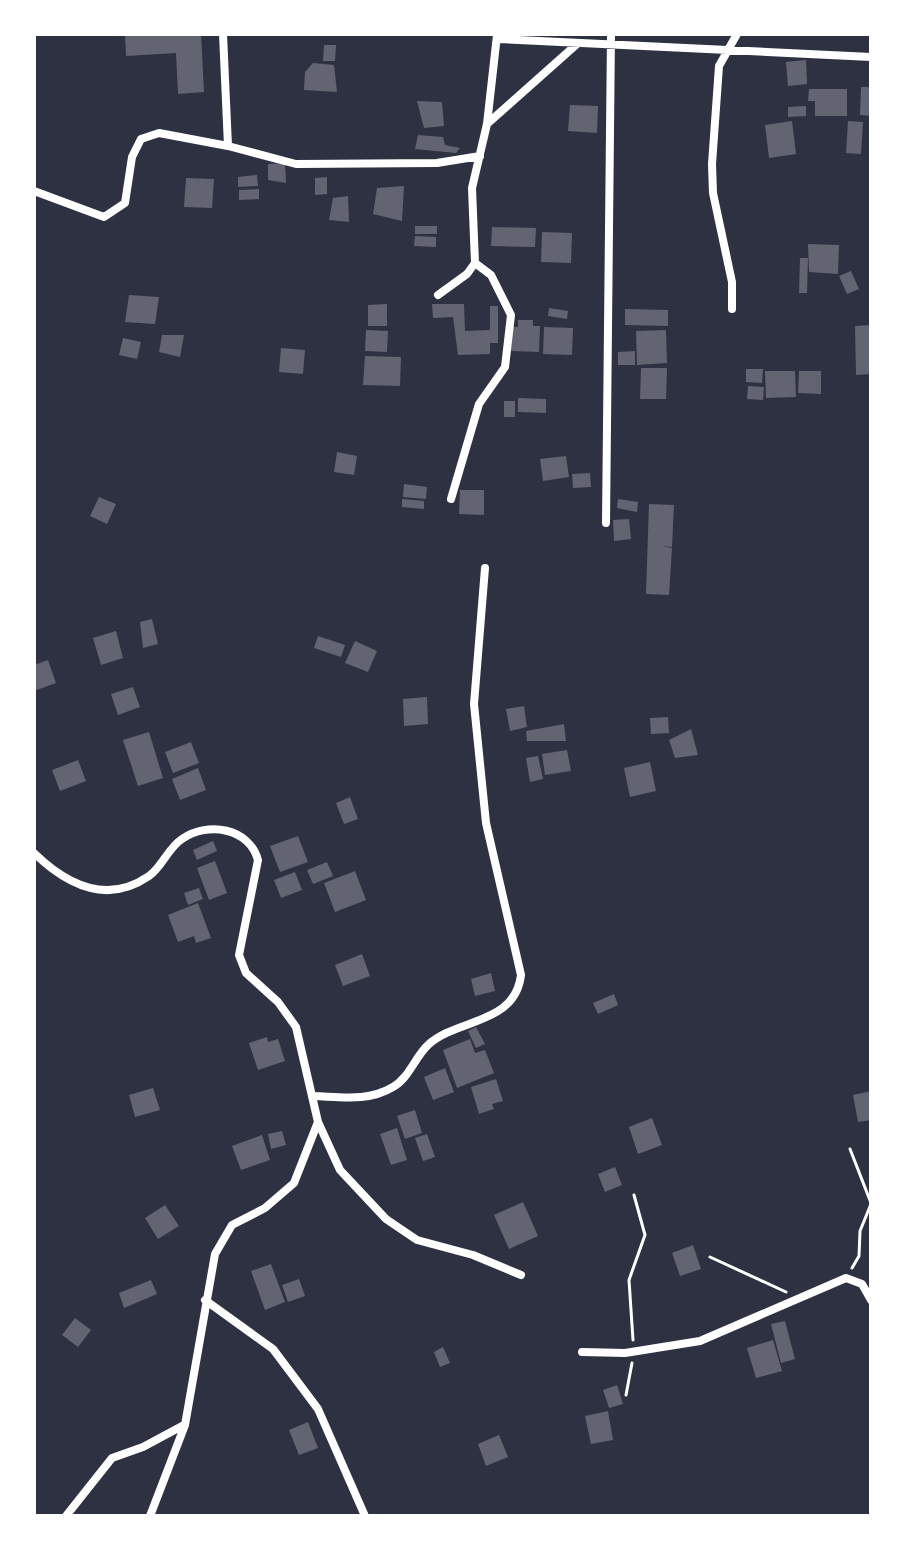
<svg xmlns="http://www.w3.org/2000/svg" width="905" height="1550" font-family="Mulish,sans-serif">
<style>
.building{fill:#626471}
.lines{fill:none;stroke-linecap:round;stroke-linejoin:round}
.path{stroke:#fff;stroke-width:3}
.minor{stroke:#fff;stroke-width:8}
</style>
<rect width="100%" height="100%" fill="#2d3142"/>
<path class="building" d="M125,34h76l3,58 -26,2 -2,-41 -50,3z
M324,45h12l-1,16h-12z
M806,60l1,24 -19,2 -2,-24z
M313,63l21,2 3,27 -33,-2 1,-18z
M861,87h10v29l-11,-1z
M809,89h38v27h-32v-15h-7z
M417,101l25,1 2,24 -20,2z
M570,105l28,1 -1,27 -29,-2z
M806,106v10l-18,1v-10z
M792,121l4,33 -27,4 -4,-33z
M848,121l15,1 -2,32 -15,-1z
M418,135l25,2 2,8 15,3 -4,5 -41,-4z
M285,163l1,20 -18,-3v-16z
M257,175l1,11 -20,1v-10z
M327,177v17l-12,1v-17z
M186,178l28,1 -2,29 -28,-1z
M404,186l-2,35 -29,-7 4,-26z
M259,189v10l-20,1v-10z
M348,196l1,26 -20,-2 4,-22z
M415,226h22v8h-22z
M492,227l44,1 -1,19 -44,-1z
M542,232l30,1 -1,30 -30,-1z
M415,236l21,1v10l-22,-1z
M808,244l31,1 -1,29 -29,-2z
M800,258h8l-1,35h-8z
M851,271l8,18 -12,5 -8,-18z
M129,295l30,2 -4,27 -30,-2z
M387,304v22h-19v-21z
M432,304h32l1,27 25,-1v-24h8v37h-8v11l-32,1 -5,-38 -20,1z
M549,308l19,3 -1,8 -19,-3z
M625,309l43,1v16l-43,-1z
M518,320h15v6h7l-1,26 -28,-1 1,-24h6z
M871,325v49l-15,1 -1,-49z
M544,327l29,1 -1,27 -29,-1z
M366,330l22,1 -1,21 -22,-1z
M666,330l1,33 -30,2 -1,-34z
M162,335h22l-4,22 -21,-5z
M123,338l18,4 -4,17 -18,-4z
M281,348l24,2 -2,24 -24,-2z
M635,351v14h-17v-13z
M365,356l36,1 -1,29 -37,-1z
M641,368h26l-1,31h-26z
M746,369h17l-1,14 -16,-1z
M765,371h30l1,26 -30,1z
M799,371h22v23l-23,-1z
M748,386l16,1 -1,13 -16,-1z
M518,398l28,1v14l-28,-1z
M504,401h11v16h-11z
M337,452l20,4 -3,19 -20,-3z
M566,456l3,21 -26,4 -3,-22z
M590,473l1,14 -18,1 -1,-14z
M404,484l23,3 -1,12 -23,-2z
M460,490h24v25l-25,-1z
M99,497l17,7 -9,20 -17,-8z
M402,499l22,2v8l-22,-2z
M618,499l20,3 -1,10 -20,-4z
M649,504l25,1 -2,42 -11,-1 11,2 -3,47 -23,-1z
M629,519l2,20 -17,2 -1,-21z
M152,619l6,25 -15,4 -3,-26z
M116,631l7,27 -22,7 -8,-27z
M318,636l27,9 -4,12 -27,-9z
M355,641l22,10 -9,21 -23,-9z
M48,660l8,23 -22,8v-26z
M133,687l7,20 -22,8 -7,-21z
M427,697l1,27 -24,2 -1,-27z
M524,706l3,21 -17,4 -4,-22z
M668,717l1,16 -18,1 -1,-16z
M564,724l2,17h-39l-1,-10z
M691,729l7,26 -23,3 -6,-18z
M149,732l14,46 -25,8 -15,-46z
M191,742l8,21 -26,10 -8,-21z
M567,750l4,21 -26,4 -3,-21z
M538,756l5,23 -13,3 -4,-24z
M78,760l8,21 -26,10 -8,-21z
M650,762l6,29 -26,6 -6,-29z
M198,768l8,22 -26,10 -8,-21z
M350,797l8,22 -14,5 -8,-21z
M298,836l10,26 -28,10 -10,-26z
M213,841l4,10 -20,9 -4,-10z
M215,861l12,32 -18,7 -12,-32z
M327,862l6,14 -20,8 -6,-14z
M355,871l11,29 -31,12 -11,-29z
M295,872l7,18 -21,8 -7,-18z
M199,888l4,11 -15,6 -4,-12z
M198,903l13,35 -15,5 -2,-7 -16,6 -10,-27z
M362,954l8,22 -27,10 -8,-21z
M491,973l4,18 -20,5 -4,-17z
M614,994l4,11 -20,9 -5,-11z
M476,1027l9,17 -9,4 -8,-17z
M267,1037l1,5 10,-3 7,22 -27,9 -9,-27z
M470,1039l5,14 10,-3 9,23 -37,15 -14,-38z
M445,1068l9,24 -21,8 -9,-23z
M496,1079l7,22 -11,3 2,5 -15,5 -8,-27z
M153,1088l7,22 -25,7 -6,-22z
M871,1091v29l-13,2 -5,-27z
M415,1110l7,23 -17,6 -8,-23z
M652,1118l10,27 -24,9 -9,-27z
M397,1128l10,32 -16,5 -11,-31z
M282,1131l4,14 -15,4 -3,-15z
M427,1134l8,23 -12,4 -8,-23z
M262,1135l8,25 -29,10 -9,-24z
M615,1167l7,18 -17,7 -7,-18z
M523,1202l15,34 -29,13 -15,-34z
M165,1205l14,21 -21,13 -13,-21z
M693,1245l8,24 -21,7 -8,-23z
M271,1264l14,38 -20,8 -14,-39z
M299,1279l6,17 -17,6 -6,-17z
M151,1280l6,14 -33,14 -5,-15z
M75,1318l16,12 -13,17 -16,-12z
M785,1321l10,38 -14,4 -10,-39z
M773,1340l9,31 -26,7 -9,-30z
M443,1347l7,16 -10,4 -6,-15z
M617,1385l6,19 -14,4 -6,-18z
M608,1411l5,29 -22,4 -6,-28z
M308,1422l10,26 -19,7 -10,-25z
M499,1435l9,22 -22,9 -8,-22z"/>
<g class="lines">
<path class="path" d="M850,1149l21,54
M710,1257l76,35
M852,1268l7,-12 1,-25 11,-27
M633,1340l-4,-60 16,-45 -11,-40
M626,1395l6,-32"/>
<path class="minor" d="M223,34l5,112
M498,39l373,18
M487,124l90,-80
M34,191l70,26 21,-14 7,-46 9,-18 18,-6 69,13 68,18 141,-1 43,-7
M438,295l29,-21 8,-11 -3,-75 15,-64 10,-89
M732,309v-27l-19,-89 -1,-29 7,-98 18,-32
M451,499l28,-95 26,-37 6,-52 -20,-40 -16,-12
M606,523l5,-489
M34,853c33,32 73,52 115,23 13,-9 19,-28 33,-37 26,-18 67,-11 76,21l-19,95 7,18 32,29 18,25 22,95 22,48 46,49 31,21 56,15 48,20
M314,1096c27,1 54,6 79,-9 16,-9 22,-30 35,-42 29,-27 87,-20 93,-70l-35,-152 -12,-119 11,-136
M205,1300l68,49 45,60 47,107
M582,1352l43,1 75,-12 146,-63 16,6 9,16
M66,1516l46,-58 31,-11 41,-22
M150,1516l35,-91 30,-171 17,-29 33,-17 29,-25 24,-61"/>
</g>
<rect width="905" height="1550" fill="none" stroke="#ffffff" stroke-width="72"/>
</svg>
